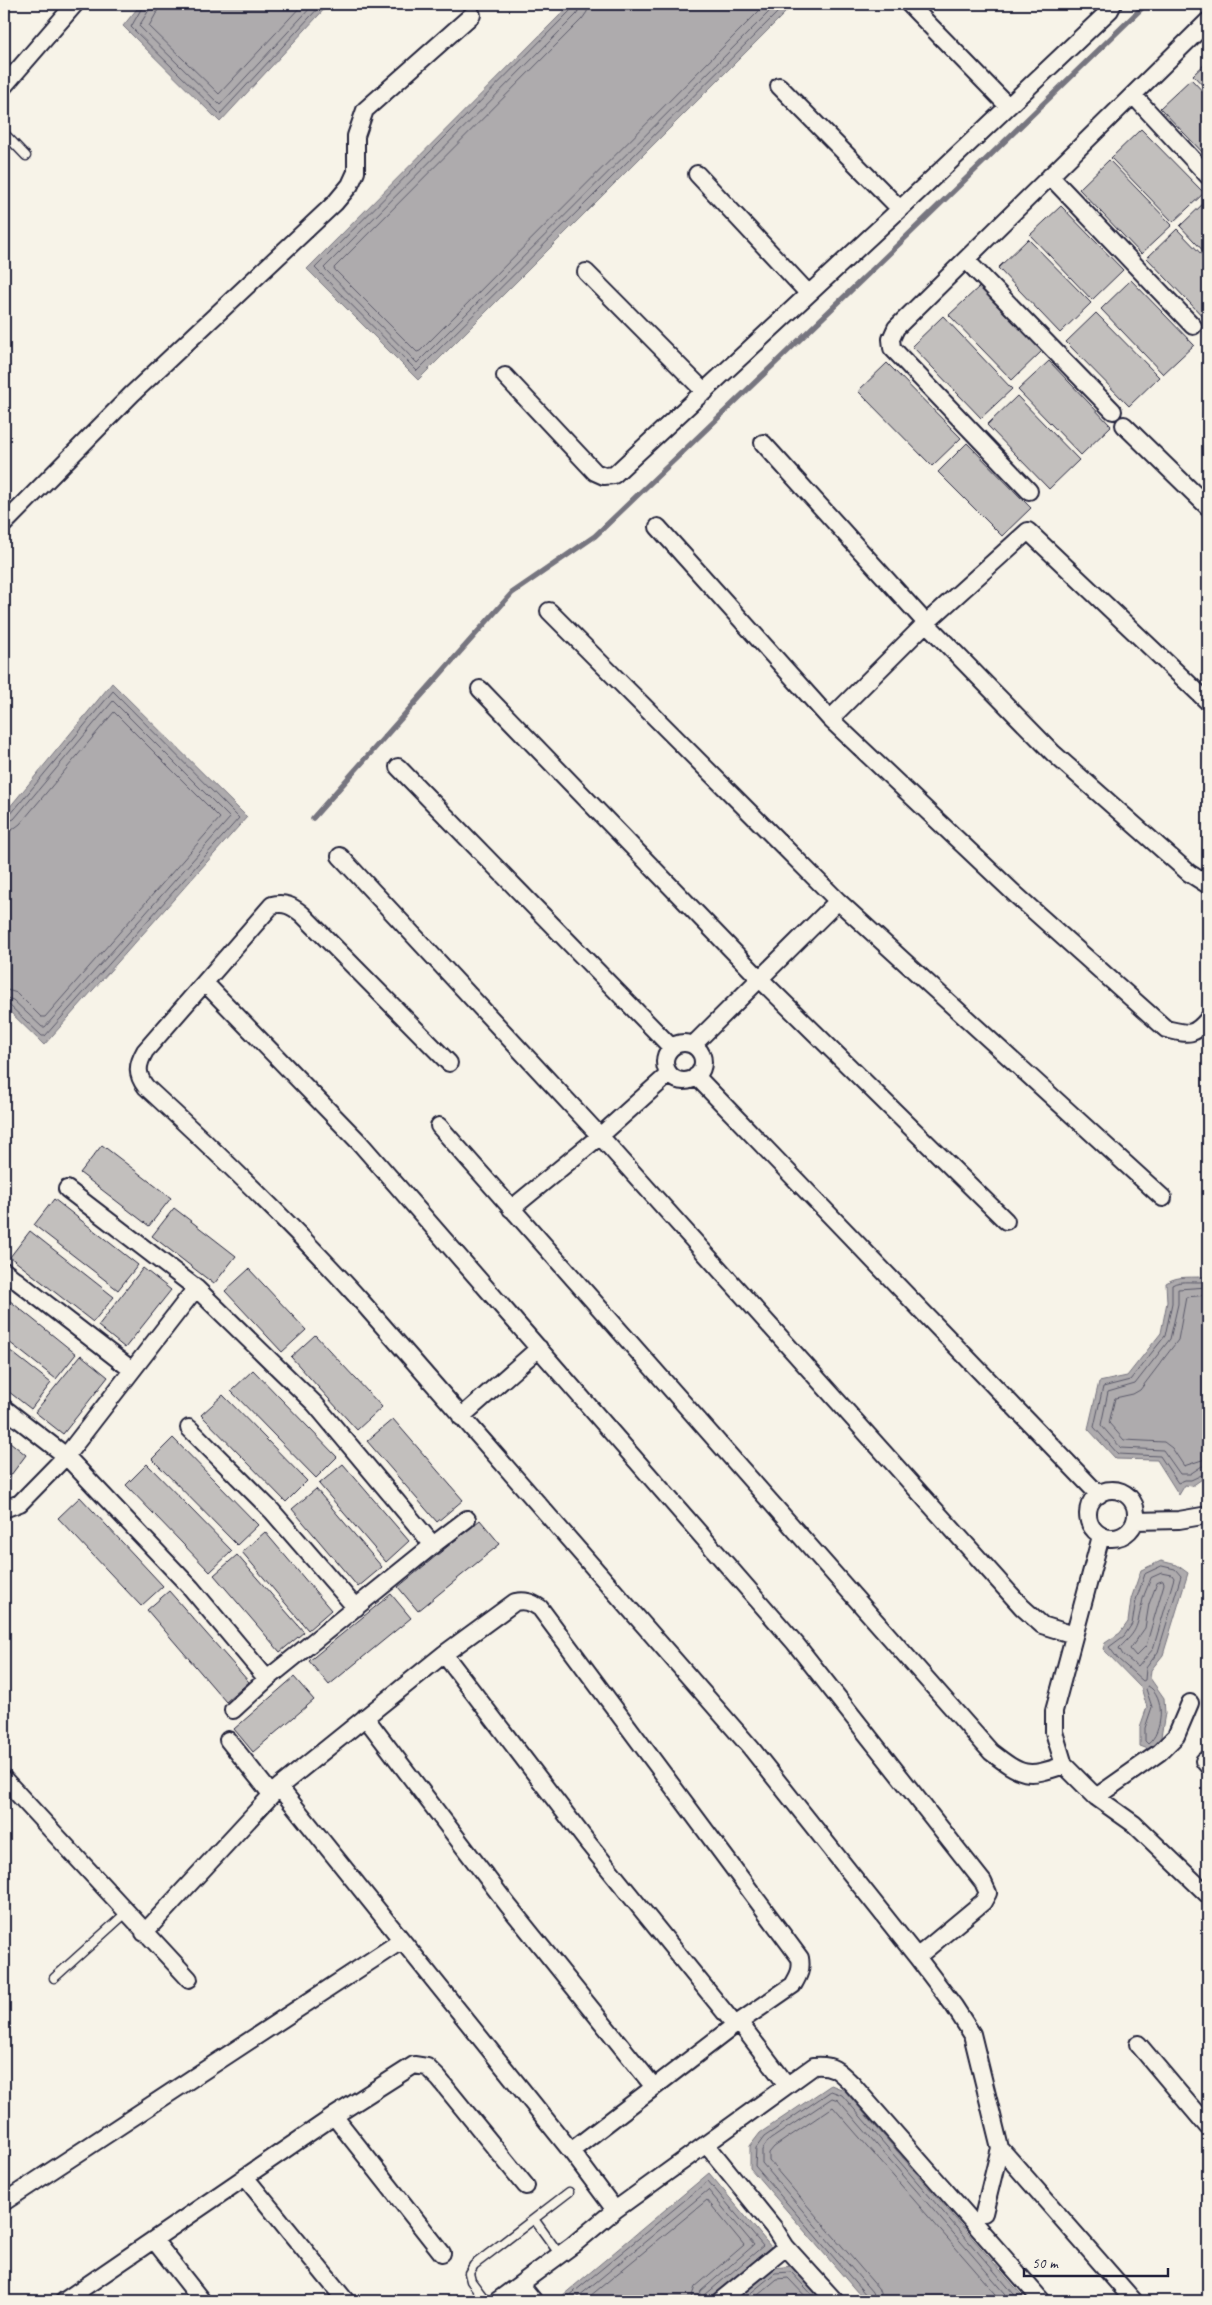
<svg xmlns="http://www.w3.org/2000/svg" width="1212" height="2305" font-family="Caveat,sans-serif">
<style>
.water{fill:#aeabad;stroke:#76747f}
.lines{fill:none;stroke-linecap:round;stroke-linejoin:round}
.shore{stroke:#5a5969;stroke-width:1}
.stream{stroke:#76747f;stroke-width:5.5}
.building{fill:#c2bfbd;stroke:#22223b}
.lane-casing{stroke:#22223b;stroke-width:11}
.street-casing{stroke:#22223b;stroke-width:20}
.lane{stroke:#f7f3e8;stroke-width:8}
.street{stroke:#f7f3e8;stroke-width:16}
</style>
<rect width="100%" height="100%" fill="#f7f3e8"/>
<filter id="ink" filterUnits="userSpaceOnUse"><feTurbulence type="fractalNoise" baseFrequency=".02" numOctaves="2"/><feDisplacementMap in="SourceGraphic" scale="10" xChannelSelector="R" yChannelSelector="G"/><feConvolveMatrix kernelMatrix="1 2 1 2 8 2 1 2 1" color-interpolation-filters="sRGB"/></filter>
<g filter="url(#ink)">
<path class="water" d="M141,4h188l-109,118 -97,-96z
M571,4h212l6,5 -371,371 -111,-111z
M112,683l135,134 -203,228 -40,-39v-192z
M1208,1276v199l-16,11 -7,-1 -6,10 -22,-35 -41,-1 -28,-30 11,-47 28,-6 34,-43 6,-31 -1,-19c13,-9 27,-4 42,-7z
M1161,1561l16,4 11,8 -25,82 -12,15 -1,8 14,20 1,15 -4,24 -10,13 -11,-4v-19l7,-20 -6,-19 -38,-39 2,-6 15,-10 8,-11 3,-23 10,-29z
M831,2085l13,5 183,211h-162l-115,-133v-22l10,-13z
M709,2173l62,74 -65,54h-150z
M794,2266l31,35h-92l40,-33z"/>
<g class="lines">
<path class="shore" d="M144,4l-13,23 89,87 102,-110
M151,4l-2,6 -10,16 81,79 94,-101
M158,4l-1,8 -8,14 70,68 84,-90
M574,4l-2,5 -257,259 102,103 363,-361v-6
M580,4l-3,10 -253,254 93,95 356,-355 1,-4
M588,4l-1,8 -5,7 -248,249 1,2 82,82 3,-1 346,-347
M4,817l6,-2 103,-124 126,127 -194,218h-3l-33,-31 -5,-2
M4,823l10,-4 99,-118 117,117 -185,209h-3l-29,-27 -9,-3
M4,831l8,-1 8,-6 94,-112 106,106 -175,199h-4l-24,-24 -13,-4
M1208,1281c-11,3 -27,-2 -36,4v18l-7,33 -35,44 -27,7 -9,40 24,27 42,2 18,27 7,-3h6l17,-8
M1208,1287l-30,2v15l-8,35 -35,45 -27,8 -7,33 20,23 42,2 17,24h10l12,-8 6,-1
M1208,1295l-22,2 -8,43 -38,50 -7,4 -18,4 -6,25 15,17 40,2 8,6 12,18 24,-8
M1162,1566l13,3 6,7 -23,76 -12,16 -1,12 -2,1 -25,-22 -9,-12 15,-11 8,-12 4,-24 9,-26z
M1162,1573l10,2 2,3 -21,71 -15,18 -15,-12 -4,-7c19,-18 17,-19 23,-44 1,-9 6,-17 9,-26z
M1163,1581l1,3 -18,62 -10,10 -6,-7 15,-21 4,-24 8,-21z
M1148,1686c18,9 15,47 0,58l-3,-3v-13l7,-21 -6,-18z
M563,2301l145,-120 55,65 -58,49 -2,6
M573,2301l135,-111 46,55 -53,46 -4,10
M584,2301l123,-101 37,45 -49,42 -5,14
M741,2301l34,-28 16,-1 27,29
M751,2301l26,-22 11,-1 22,23
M869,2301l-2,-5 -112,-130 1,-18 8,-11 67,-46 11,4 178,206
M875,2301l-3,-9 -110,-129v-13l6,-9 64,-43 6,2 174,201
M883,2301l-5,-13 -109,-127v-8l5,-6 59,-40 169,194"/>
<path class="stream" d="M313,818l199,-225 83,-57 274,-263 277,-269"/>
</g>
<path class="building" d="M1208,61v30l-15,-16z
M1191,79l17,18v61l-48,-50z
M1141,129l63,64 -31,29 -62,-64z
M1109,160l63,65 -31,29 -62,-65z
M1208,199v57l-28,-30z
M1061,206l62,64 -31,30 -62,-65z
M1177,229l31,32v61l-61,-64z
M1028,239l63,64 -31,30 -62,-65z
M1131,280l63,65 -31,29 -62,-65z
M980,286l62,65 -30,29 -63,-65z
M1096,313l63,64 -30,29 -63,-64z
M943,316l69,73 -31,29 -69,-72z
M1049,361l62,65 -30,29 -63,-65z
M887,363l74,75 -29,28 -74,-75z
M1017,396l62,64 -30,29 -62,-64z
M967,443l64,65 -29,28 -64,-64z
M102,1145l69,53 -22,28 -69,-53z
M54,1199l84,66 -20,25 -84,-65z
M174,1208l62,48 -22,28 -62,-48z
M30,1231l84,66 -21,25 -83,-65z
M143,1268l28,22 -46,58 -27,-22z
M249,1269l57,61 -24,22 -57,-61z
M4,1296l72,58 -20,25 -52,-41z
M315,1335l67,72 -25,23 -66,-73z
M4,1346l47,37 -20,26 -27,-21z
M81,1355l27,22 -45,57 -28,-22z
M253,1370l84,87 -21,21 -85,-87z
M223,1395l84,86 -21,21 -85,-87z
M393,1419l70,81 -26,22 -70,-81z
M4,1437l22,18 -18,24 -4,-3z
M173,1438l85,87 -21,20 -85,-86z
M147,1464l85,87 -22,21 -84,-87z
M343,1464l66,77 -23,21 -67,-78z
M316,1489l66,78 -24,20 -66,-78z
M80,1497l83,89 -22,20 -83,-88z
M480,1520l20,24 -82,67 -20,-24z
M265,1532l66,78 -23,20 -66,-78z
M237,1555l67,77 -24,20 -66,-77z
M169,1591l80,91 -23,20 -79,-92z
M391,1594l20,24 -82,67 -20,-24z
M294,1677l20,23 -61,52 -19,-23z"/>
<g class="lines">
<g class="lane-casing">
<path id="lane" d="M4,133l22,23
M54,1978l72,-65
M534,2219l26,36
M486,2301l-15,-20 -2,-8 5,-8 95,-73"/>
</g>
<g class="street-casing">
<path id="street" d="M909,4l99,102
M4,86l71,-82
M779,86l121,123
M1133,95l75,81
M697,174l111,119
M1050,176l143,150
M966,260l147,151
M586,272l119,120
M505,376l90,96 9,4 10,-1 286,-266 210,-199 3,-6
M1124,425l84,82
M763,443l163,180 127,130 136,120 19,12
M1029,491l-137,-143 -1,-9 5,-11 312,-307
M4,524l128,-130 203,-191 15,-18 6,-13v-36l9,-26 107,-95
M658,527l172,192 186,176 150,134c22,5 27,8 42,-10
M549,611l289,290 325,297
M480,689l281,291 245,241
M830,719l96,-96 102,-92 180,171
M398,767l273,280
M340,856l260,280 422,471 20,18 32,10
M205,983l154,159 436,501 188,239 5,11 -5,9 -66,55
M665 1062a19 19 0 1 1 38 0a19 19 0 1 1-38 0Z
M693,1045l145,-144
M449,1063l-147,-149c-10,-8 -17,-12 -30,-9l-127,146c-8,14 -9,23 1,36 75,69 148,139 216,215l389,446 166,209 37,49 18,28 28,114 134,153
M696,1076l403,419
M439,1126l552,626c31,24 36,26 73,13
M67,1189l129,99
M511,1209l89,-73 69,-62
M4,1271l128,99
M4,1408l62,48 125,132 76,91 166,-134 -118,-141 -119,-116 -130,168 -46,47 -16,6
M461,1417l78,-69
M189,1428l83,83 84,97
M1088 1514a24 24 0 1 1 48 0a24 24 0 1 1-48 0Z
M1135,1521l44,-1 29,-5
M1101,1536l-47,175v21l10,33 32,32 38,27 74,71
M433,1545l34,-26
M444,1654l144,189 147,182
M233,1710l34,-31
M365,1717l142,187 147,183
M228,1740l43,54
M1204,1761l4,5
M4,1779l185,200
M279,1787l292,364 44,59 199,-144c19,-2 25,5 38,18l190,217
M1096,1797l64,-45 16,-16 14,-33
M144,1933l135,-146 165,-133 71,-52c10,-2 16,0 25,6l260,350c2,11 -1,17 -7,27l-58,40 -164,126
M739,2022l48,63
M1138,2044l70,83
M334,2116l108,137
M706,2144l68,84 12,19 49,54
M245,2177l101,124
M4,2202l397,-261
M984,2213l16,-65
M154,2240l48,61
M520,2284l14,17
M64,2301l270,-185 80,-51 13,2 12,12 87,107
M497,2301l76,-56 42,-35
M720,2301l66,-54"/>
</g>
<use href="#lane" class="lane"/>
<use href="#street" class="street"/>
</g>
</g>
<rect width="1212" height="2305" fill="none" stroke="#f7f3e8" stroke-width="20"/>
<rect x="10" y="10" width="1192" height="2285" fill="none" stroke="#22223b" stroke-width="2" filter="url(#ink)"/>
<path d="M1024 2268v8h144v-8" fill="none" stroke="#22223b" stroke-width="2.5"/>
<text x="1032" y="2268" font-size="15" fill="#22223b" stroke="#f7f3e8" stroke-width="4" paint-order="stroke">50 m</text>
</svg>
